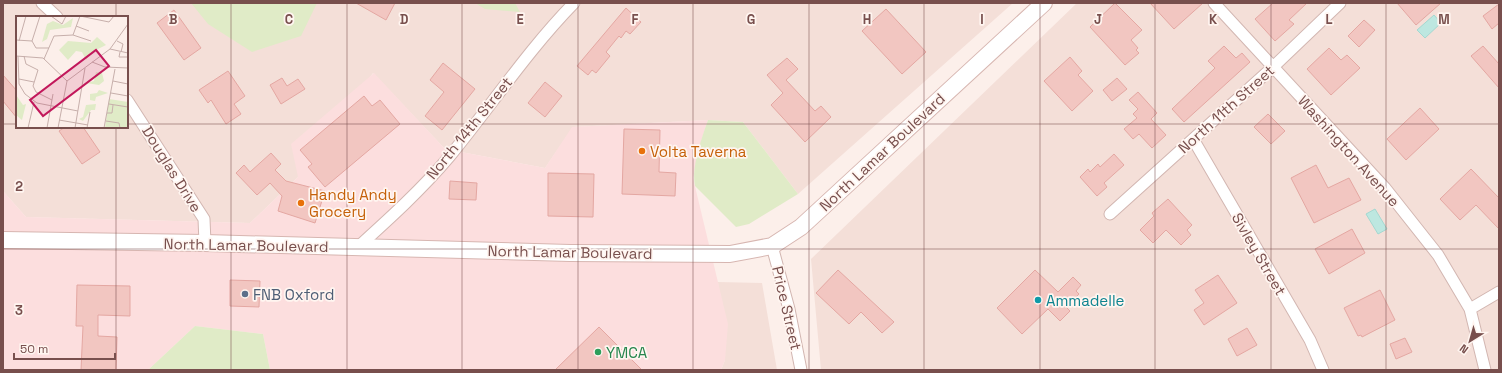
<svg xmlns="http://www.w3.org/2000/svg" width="1502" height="373" font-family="'Space Grotesk',sans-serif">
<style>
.residential{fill:#f4dfd8;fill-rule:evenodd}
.commercial{fill:#fcdede}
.green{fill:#e0ebc7}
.water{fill:#bde7e0;stroke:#a4d8d1}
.building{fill:#f2c6c1;stroke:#e4a7a2}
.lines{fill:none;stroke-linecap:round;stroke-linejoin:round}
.street-casing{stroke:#d2b6b1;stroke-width:13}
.secondary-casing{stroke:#d7b6b1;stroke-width:18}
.street{stroke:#fff;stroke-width:11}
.secondary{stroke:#fff;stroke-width:16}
.grid{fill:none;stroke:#784f4d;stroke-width:1;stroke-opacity:0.55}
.food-dot{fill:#e8710a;stroke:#fff5f0;stroke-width:1.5}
.service-dot{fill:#5c6f8a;stroke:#fff5f0;stroke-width:1.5}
.culture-dot{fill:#0f9aa8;stroke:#fff5f0;stroke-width:1.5}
.leisure-dot{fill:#2e9e5b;stroke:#fff5f0;stroke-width:1.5}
.labels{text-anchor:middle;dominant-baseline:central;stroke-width:3.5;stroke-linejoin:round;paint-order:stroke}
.street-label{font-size:15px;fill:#784f4d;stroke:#fff5f0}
.food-label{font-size:15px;fill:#c56008;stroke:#fff5f0;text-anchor:start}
.service-label{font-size:15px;fill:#4e5e75;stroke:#fff5f0;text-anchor:start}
.culture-label{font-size:15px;fill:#0d838f;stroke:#fff5f0;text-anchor:start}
.leisure-label{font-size:15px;fill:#27864d;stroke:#fff5f0;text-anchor:start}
.inset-road{fill:none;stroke:#c7afab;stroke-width:1}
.view{fill:#c2185b;fill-opacity:0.15;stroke:#c2185b;stroke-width:2}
.inset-edge{fill:none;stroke:#784f4d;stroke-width:2}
.grid-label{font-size:13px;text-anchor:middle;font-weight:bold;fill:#784f4d;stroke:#fff5f0;stroke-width:3.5;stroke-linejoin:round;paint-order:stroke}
</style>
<rect width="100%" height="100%" fill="#fcefea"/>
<path class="residential" d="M3,3h1010l-215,191 -55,-72 -35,-2 -135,7 -28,41 -100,-19 -72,-76 -75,104 -48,46 -224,-6 -23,-26zM17,17h110v110h-110z
M1077,3h422v367h-678l-10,-111z
M718,282l44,1 15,87h-56l4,-10z"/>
<path class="commercial" d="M374,73l71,76 100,19 27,-41 136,-7 -6,18 -9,40 35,146 -3,36 -4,10h-451l-7,-36 -68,-8 -47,44h-145v-179l23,26 224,6 48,-46 -7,-33z"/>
<path class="green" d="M191,3h126l-16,33 -49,16 -44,-28z
M475,3h40l5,9 -35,-3z
M708,120l35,2 55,72 -49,30 -13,3 -41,-41c-4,-18 7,-49 13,-66z
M195,326l68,8 7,36h-122z"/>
<path class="water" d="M1434,15l7,8 -16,15 -8,-8z
M1375,209l12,20 -9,5 -12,-20z"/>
<path class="building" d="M356,3h39l-9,17z
M1115,3l27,27 -11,10 7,8 -2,2 3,3 -14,12 -35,-38z
M1150,3h53l-29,26z
M1273,3h34l-18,17 5,4 -19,17 -20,-22z
M1397,3h44l-25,22z
M1499,4v19l-7,6 -9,-13z
M626,8l15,14 -11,12 -4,-3 -5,7 -2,-2 -13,16 4,4 -14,17 -4,-3 -4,5 -11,-9z
M886,9l40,43 -24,22 -40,-43z
M174,10l27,38 -17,12 -27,-37z
M1364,20l11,10 -16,17 -11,-11z
M1224,46l12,12 6,-5 8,9 -66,60 -12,-13 43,-41 -7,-7z
M1483,46l16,18v24l-28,-32z
M1329,48l12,12 6,-5 13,13 -29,27 -24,-26z
M1070,57l12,14 -4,4 15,16 -21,20 -28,-30z
M787,58l11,11 -12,11 29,31 6,-5 10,11 -26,25 -34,-37 12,-12 -16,-18z
M443,63l32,26 -33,41 -17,-14 19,-24 -14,-12z
M228,71l17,25 -11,8 7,10 -15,10 -15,-24 -3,3 -9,-13z
M3,75l14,16v27l-14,-17z
M282,78l5,8 11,-7 7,10 -24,15 -11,-19z
M1117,78l10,11 -15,12 -9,-11z
M545,82l17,14 -17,21 -17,-14z
M1138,92l19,21 -6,6 15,16 -14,13 -13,-14 -6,5 -9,-10 13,-11 -4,-4 5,-5 -9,-9z
M364,96l8,10 8,-6 20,24 -75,63 -17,-20 4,-3 -12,-14z
M1420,108l19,21 -33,31 -19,-21z
M1268,114l17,17 -14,13 -17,-17z
M65,127h18l17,25 -18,12 -23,-33z
M624,129l36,1 -1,42 17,1 -1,23 -53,-2z
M271,153l10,11 -6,6 11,11 39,10 -10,32 -37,-12 4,-15 -12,-13 -13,12 -21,-22 8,-8 6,7z
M1114,154l10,11 -20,18 3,4 -10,9 -17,-19 8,-8 2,3 8,-8 2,3z
M1316,165l12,23 21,-10 12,22 -47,23 -23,-45z
M1471,169l28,29v31l-23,-24 -16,15 -20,-21z
M548,173l46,1 -1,43 -45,-1z
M450,181l27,2 -1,17 -27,-1z
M1168,199l24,26 -5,5 4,5 -10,10 -15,-15 -13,13 -13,-13 14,-14 -2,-3z
M1352,229l13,24 -36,21 -14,-25z
M838,270l56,52 -12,11 -21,-21 -12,12 -33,-31z
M1035,270l23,22 15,-15 8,8 -5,6 3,3 -13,13 4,4 -10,10 -12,-12 -26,25 -25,-26z
M1218,275l19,28 -33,22 -10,-15 10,-7 -9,-13z
M230,280l30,1 -1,26 -29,-1z
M77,285l53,1v30l-32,-1v21l19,1 -1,33h-35l2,-44h-7z
M1380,290l15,30 -33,17 -1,-2 -3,1 -14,-28z
M599,327l43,43h-87z
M1247,328l10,17 -20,11 -9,-17z
M1405,338l7,14 -16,7 -6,-15z"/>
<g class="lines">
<g class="street-casing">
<path id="street" d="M42,3l15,14
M1214,3l171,185 53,67 32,54 15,61
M127,100l77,119 1,24
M1193,139l117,201 13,30
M1110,214l163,-147 67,-64
M772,246l17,63 12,61
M358,247c32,-29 63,-57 91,-90 42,-51 79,-107 125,-154
M1470,309l29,-17"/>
</g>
<g class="secondary-casing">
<path id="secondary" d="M3,240l202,3 365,10 160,1 42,-8 29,-19 243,-224"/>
</g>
<use href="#street" class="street"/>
<use href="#secondary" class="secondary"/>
</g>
<path class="grid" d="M116,3v14M231,3v367M347,3v367M462,3v367M578,3v367M693,3v367M809,3v367M924,3v367M1040,3v367M1155,3v367M1271,3v367M1386,3v367M3,124h14M127,124h1372M116,127v243M3,249h1496"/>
<g class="food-dot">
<circle cx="642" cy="151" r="4"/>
<circle cx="301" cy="203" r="4"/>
</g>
<circle class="service-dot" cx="245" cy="294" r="4"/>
<circle class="culture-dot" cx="1038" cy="300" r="4"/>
<circle class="leisure-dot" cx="598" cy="352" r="4"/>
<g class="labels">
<g class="street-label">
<text transform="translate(1226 109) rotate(-42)">North 11th Street</text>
<text transform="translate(469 128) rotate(-51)">North 14th Street</text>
<text transform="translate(1349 151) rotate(48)">Washington Avenue</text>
<text transform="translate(882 152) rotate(-43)">North Lamar Boulevard</text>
<text transform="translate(172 169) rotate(58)">Douglas Drive</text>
<text transform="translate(246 245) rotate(1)">North Lamar Boulevard</text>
<text transform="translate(570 252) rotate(1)">North Lamar Boulevard</text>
<text transform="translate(1259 254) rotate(60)">Sivley Street</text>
<text transform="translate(787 308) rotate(77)">Price Street</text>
</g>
<g class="food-label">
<text x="650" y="151">Volta Taverna</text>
<text x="309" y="194">Handy Andy<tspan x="309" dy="17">Grocery</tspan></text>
</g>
<g class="service-label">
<text x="253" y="294">FNB Oxford</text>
</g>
<g class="culture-label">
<text x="1046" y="300">Ammadelle</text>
</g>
<g class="leisure-label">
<text x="606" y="352">YMCA</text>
</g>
</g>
<g transform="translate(16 16)">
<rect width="112" height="112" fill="#fcefea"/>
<path d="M57,2l-2,9 -21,3 -3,9 -5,3 5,-18 6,-3 10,4zM81,21l9,8 -16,8 -4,7 -4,-8 -6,-1 -8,9 -9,-10 9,-9 23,2zM80,56l6,1 2,8 -5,4 -13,-2 8,-2zM83,74l9,3 -12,4 -1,4 -5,-1v-6l7,-1zM0,79l7,10 3,-1 -4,16 -6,-5zM93,83l19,3v26h-23zM80,88l-1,6h-4l-8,11 -4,-2 4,-2 3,-12z" fill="#e0ebc7"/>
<path class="inset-road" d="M35,0l11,8 4,-8M64,0l29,6 5,-6M60,10l13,5M57,19l7,-19M0,24l16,1M3,25l7,-25M16,25l8,-25M16,25l4,7h13M101,25l6,3 -2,8M94,33l18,4M104,36l-1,5h9M0,40l27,2 24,23M2,40l1,28 6,10 12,9 41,8M8,40l2,8 12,6 -5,16 3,6 16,8M28,43l10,-23 19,-1 18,6M76,46l13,5 23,1M3,63l15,3M97,65l15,3M95,77l17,3M93,88l19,3M91,97h5l1,-8M43,104l29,5M90,105l13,2 1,5M12,112l6,-26M31,112l6,-34M42,112l9,-47 43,-32 18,-25M59,112l10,-60M71,112l3,-16M88,112l11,-59"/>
<path class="view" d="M80,34l13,16 -66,50 -13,-16z"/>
<rect width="112" height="112" class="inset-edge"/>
</g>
<g class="grid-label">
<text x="173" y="24">B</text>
<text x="289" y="24">C</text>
<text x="404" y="24">D</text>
<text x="520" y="24">E</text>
<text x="635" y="24">F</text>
<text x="751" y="24">G</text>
<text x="867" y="24">H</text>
<text x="982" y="24">I</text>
<text x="1098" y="24">J</text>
<text x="1213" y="24">K</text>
<text x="1329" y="24">L</text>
<text x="1444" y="24">M</text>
<text x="19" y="191">2</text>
<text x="19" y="315">3</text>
</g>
<rect width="1502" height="373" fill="none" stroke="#784f4d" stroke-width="8"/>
<g transform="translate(1470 341) rotate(217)" stroke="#fff5f0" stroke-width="3" paint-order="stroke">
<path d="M0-3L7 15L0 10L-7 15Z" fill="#784f4d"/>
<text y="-6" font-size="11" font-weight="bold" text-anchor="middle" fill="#784f4d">N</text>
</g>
<path d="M14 353v6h101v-6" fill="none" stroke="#784f4d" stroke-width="2"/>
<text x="20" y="353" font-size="12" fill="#784f4d" stroke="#fff5f0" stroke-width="3" paint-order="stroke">50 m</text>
</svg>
